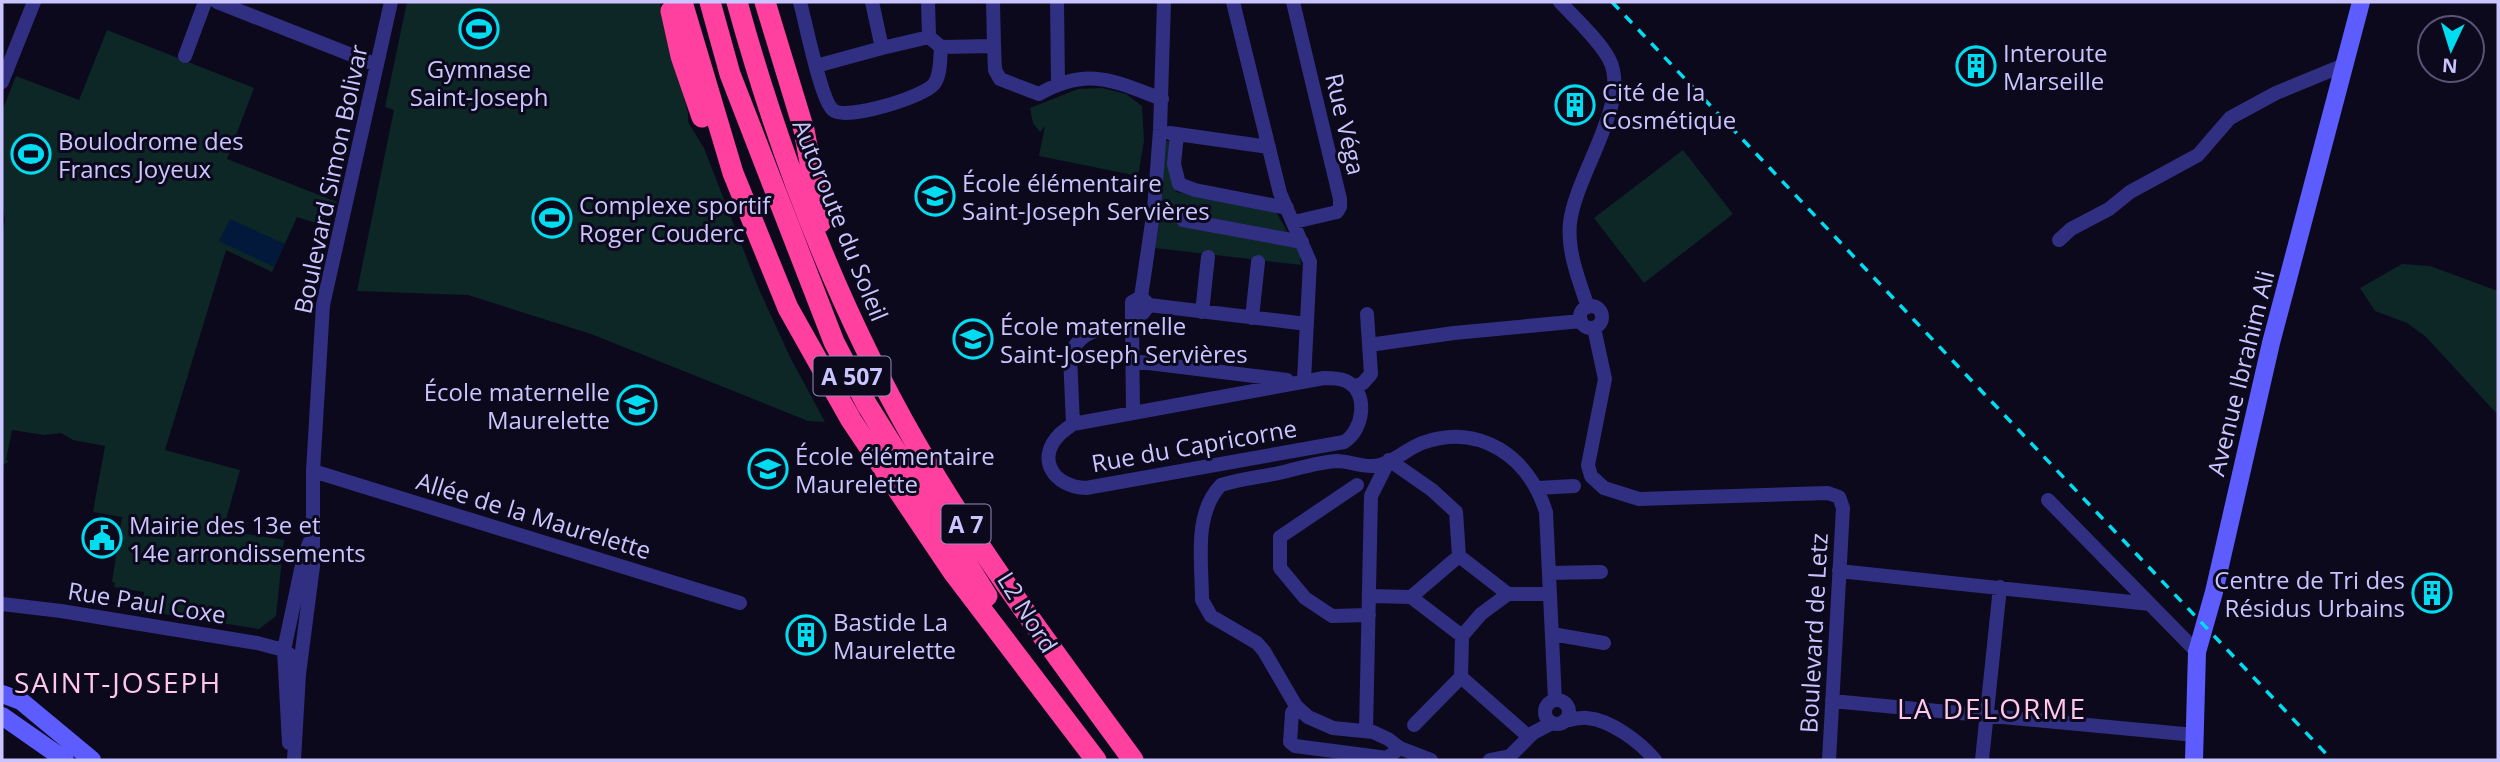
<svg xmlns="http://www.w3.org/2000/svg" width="2500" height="762" font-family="'Open Sans',sans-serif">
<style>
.green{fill:#0c2726}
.water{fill:#03193b}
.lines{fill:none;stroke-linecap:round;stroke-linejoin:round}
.street{stroke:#302f81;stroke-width:14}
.secondary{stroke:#5d5cff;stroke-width:18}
.highway{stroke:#ff409f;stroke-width:21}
.rail{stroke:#00ddf0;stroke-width:3.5;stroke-dasharray:10 9;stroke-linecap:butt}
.labels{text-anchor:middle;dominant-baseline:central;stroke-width:6;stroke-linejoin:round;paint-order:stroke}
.shield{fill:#0c091d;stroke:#928dbb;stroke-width:2}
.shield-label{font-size:23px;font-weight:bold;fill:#cbc5ff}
.poi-label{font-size:24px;fill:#cbc5ff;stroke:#0c091d;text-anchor:start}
.street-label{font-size:24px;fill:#cbc5ff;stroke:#0c091d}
.quarter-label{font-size:28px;letter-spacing:2px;fill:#ffc7ec;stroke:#0c091d}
</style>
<rect width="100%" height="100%" fill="#0c091d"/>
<path class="green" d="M407,2h253l28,111v9l16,26 54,139 32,70 35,65 -17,-1 -217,-87 -123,-39 -111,-4 37,-181 -9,-3z
M107,30l147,58 -27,71 110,43 -2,9 -10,4 -3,10 -25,-8 -25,55 -46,-22 -61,200 75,20 -17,60 61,10 -8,76 -17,13 -107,-17 -11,2 3,-22 -30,-5 1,-4 -3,-1 10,-65 -29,-5 12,-66 -32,-6 -12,-7 -17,2 -32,-5 -6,30 3,1 -7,5v-229l3,-16 -3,-23v-87l14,-35 63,24z
M1102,88l24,6 16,12 2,35 -6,35 -99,-20 6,-30 -5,6 -7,-9 -3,-15 48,-19z
M1166,141h4l6,51 99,18 25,44 1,11 -146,-17c8,-36 7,-71 11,-107z
M1683,150l50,64 -89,69 -50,-65z
M2402,264l28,2 68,25v124l-72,-78 -19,-14 -32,-12 -15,-23z"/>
<path class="water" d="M230,219l55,25 -11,23 -55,-26z"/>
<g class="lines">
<path class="street" d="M217,2l160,63
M800,2c5,18 21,99 33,108 13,11 91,-13 101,-26 7,-9 6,-26 7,-37
M872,2l10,46 47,-11 12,10 53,-1 1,24 5,9 39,15c49,-28 75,-13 123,5
M928,2l1,35
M993,2l1,44
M1057,2l1,81
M1233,2l47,191 30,69 -6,118
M1293,2l47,197v8l-3,5 -43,10
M1560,2c15,16 39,38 49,57 23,43 -34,116 -39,164 -3,28 9,58 18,84
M185,56l20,-54
M816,66l66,-18
M2,82l32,-80
M1170,133l99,14
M1177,134l-3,30 5,20 16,6 92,18
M1183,220l119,22
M2059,240l12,-11 38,-20 21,-17 68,-37 32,-37 46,-25 68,-28
M1141,297l8,8 158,19
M1580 317a11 11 0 1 1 22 0a11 11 0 1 1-22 0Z
M1202,312l6,-55
M1132,318v-16l9,-5 13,-88 6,-79 4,-128
M1252,318l6,-56
M1594,328l11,51 -17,86 3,11 13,12 35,11 189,-6 11,4 4,11 -14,252
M1376,344l78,-11 127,-12
M1132,361l155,19
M1324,378c6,0 15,0 22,3 23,11 18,49 -2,61l-258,46c-32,-1 -51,-29 -26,-54 4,-4 9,-7 13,-10z
M1354,387l9,-4 8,-9 -4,-60
M1133,413l-1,-95 11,-5 6,-8
M1073,424l-3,-68c10,-28 36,-30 62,-26
M313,471l427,132
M1357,485l-77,52v31l25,30 27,18 37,-1
M1538,488l36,-2
M2048,500l149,152
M1459,556l49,38
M1839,571l311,33
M1549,573l52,-1
M1369,596l42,1 48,-41
M1411,597l51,39
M2,604l59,7 196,32 27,7 6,5 9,19 -5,86
M1552,634l52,9
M1462,636l19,-22 27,-20h42
M299,674l14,-108v-95l10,-166 68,-303
M1461,677l68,60
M1461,677l1,-41
M1545 712a12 12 0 1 1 24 0a12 12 0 1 1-24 0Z
M1832,701l363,34
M1296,706l-4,7 -2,29 5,4 92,12 13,-10
M1564,721c8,-1 16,-4 23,-3 24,2 53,24 68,42
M1414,725l47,-48
M1366,731l5,-235 18,-36 43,30 24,22 3,44
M289,743l-5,-93 18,-85 7,-22
M1510,756l23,-23 19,-10
M1431,760l-31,-12 -12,-9 -15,-7 -40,-4 -25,-11 -12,-11 -32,-55 -7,-8 -46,-27 -9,-16c0,-38 -9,-86 19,-115 19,-6 39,-8 58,-12 18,-4 39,-11 58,-12 12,0 24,6 37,5 17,-1 32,-17 48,-23 58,-21 107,14 124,69l9,188
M1490,760l20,-4
M1982,760l18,-173"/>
<path class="secondary" d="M2,694l19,7 71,59
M2,716l63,44
M2194,760l3,-108 17,-60 57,-249 90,-341"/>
<path class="highway" d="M682,2l51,171 55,135 63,112 102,152 143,188
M710,2l20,72 104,268 33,63 120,191
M737,2c42,152 99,302 178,440 64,111 142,214 218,318
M765,2l39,128 17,92
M671,11l10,45 21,61"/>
<path class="rail" d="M1612,2l720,758"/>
</g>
<defs>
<g id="stadium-ring" transform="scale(2.0125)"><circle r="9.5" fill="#0c091d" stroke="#00ddf0" stroke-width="1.5"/><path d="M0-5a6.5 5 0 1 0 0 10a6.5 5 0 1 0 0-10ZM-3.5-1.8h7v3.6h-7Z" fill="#00ddf0"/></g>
<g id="building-ring" transform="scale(2.0125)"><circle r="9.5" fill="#0c091d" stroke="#00ddf0" stroke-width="1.5"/><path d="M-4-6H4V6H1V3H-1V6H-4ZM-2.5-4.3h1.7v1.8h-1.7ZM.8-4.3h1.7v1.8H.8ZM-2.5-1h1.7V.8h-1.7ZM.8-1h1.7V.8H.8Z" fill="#00ddf0"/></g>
<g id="school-ring" transform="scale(2.0125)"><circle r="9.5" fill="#0c091d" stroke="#00ddf0" stroke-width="1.5"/><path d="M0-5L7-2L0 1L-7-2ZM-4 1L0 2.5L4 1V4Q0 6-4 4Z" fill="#00ddf0"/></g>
<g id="civic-ring" transform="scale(2.0125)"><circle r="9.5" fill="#0c091d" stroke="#00ddf0" stroke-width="1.5"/><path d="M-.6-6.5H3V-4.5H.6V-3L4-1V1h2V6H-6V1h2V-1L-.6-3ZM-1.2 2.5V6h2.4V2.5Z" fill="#00ddf0"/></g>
</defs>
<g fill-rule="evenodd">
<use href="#stadium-ring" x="479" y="29"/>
<use href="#building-ring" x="1976" y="66"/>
<use href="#building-ring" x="1575" y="105"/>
<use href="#stadium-ring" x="31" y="154"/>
<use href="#school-ring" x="935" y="196"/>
<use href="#stadium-ring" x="552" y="218"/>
<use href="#school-ring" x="973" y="339"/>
<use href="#school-ring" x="637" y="405"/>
<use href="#school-ring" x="768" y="469"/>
<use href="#civic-ring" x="102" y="538"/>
<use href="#building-ring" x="2432" y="593"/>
<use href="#building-ring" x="806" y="635"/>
</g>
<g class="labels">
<g class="shield">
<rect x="813.5" y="356.5" width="77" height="39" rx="5"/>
<rect x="941.5" y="504.5" width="49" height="39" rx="5"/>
</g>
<g class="shield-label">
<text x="852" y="376">A 507</text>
<text x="966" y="524">A 7</text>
</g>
<g class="poi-label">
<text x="2003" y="52">Interoute<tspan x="2003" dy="28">Marseille</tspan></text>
<text x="479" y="68" text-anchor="middle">Gymnase<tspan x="479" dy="28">Saint-Joseph</tspan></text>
<text x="1602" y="91">Cité de la<tspan x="1602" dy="28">Cosmétique</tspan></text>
<text x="58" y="140">Boulodrome des<tspan x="58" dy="28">Francs Joyeux</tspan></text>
<text x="962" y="182">École élémentaire<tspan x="962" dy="28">Saint-Joseph Servières</tspan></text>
<text x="579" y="204">Complexe sportif<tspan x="579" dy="28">Roger Couderc</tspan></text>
<text x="1000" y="325">École maternelle<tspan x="1000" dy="28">Saint-Joseph Servières</tspan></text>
<text x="610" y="391" text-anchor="end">École maternelle<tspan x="610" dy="28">Maurelette</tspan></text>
<text x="795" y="455">École élémentaire<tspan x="795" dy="28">Maurelette</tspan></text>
<text x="129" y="524">Mairie des 13e et<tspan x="129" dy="28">14e arrondissements</tspan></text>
<text x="2405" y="579" text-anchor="end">Centre de Tri des<tspan x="2405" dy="28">Résidus Urbains</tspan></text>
<text x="833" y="621">Bastide La<tspan x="833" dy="28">Maurelette</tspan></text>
</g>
<g class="street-label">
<text transform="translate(1346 124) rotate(77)">Rue Véga</text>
<text transform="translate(330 179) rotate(-78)">Boulevard Simon Bolivar</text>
<text transform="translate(841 220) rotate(68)">Autoroute du Soleil</text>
<text transform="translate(2240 373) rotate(-76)">Avenue Ibrahim Ali</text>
<text transform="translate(1194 445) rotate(-10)">Rue du Capricorne</text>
<text transform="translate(534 515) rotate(17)">Allée de la Maurelette</text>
<text transform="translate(147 602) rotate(9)">Rue Paul Coxe</text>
<text transform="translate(1028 612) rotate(58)">L2 Nord</text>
<text transform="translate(1813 633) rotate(-87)">Boulevard de Letz</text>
</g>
<g class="quarter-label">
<text x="118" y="682">SAINT-JOSEPH</text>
<text x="1992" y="708">LA DELORME</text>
</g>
</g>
<rect width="2500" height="762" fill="none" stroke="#cbc5ff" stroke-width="7"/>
<g transform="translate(2451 49) rotate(184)"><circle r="33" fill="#0c091d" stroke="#585477" stroke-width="2"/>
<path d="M0-5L12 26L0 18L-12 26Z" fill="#00ddf0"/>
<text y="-10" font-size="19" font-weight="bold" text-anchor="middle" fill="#cbc5ff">N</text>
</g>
</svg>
